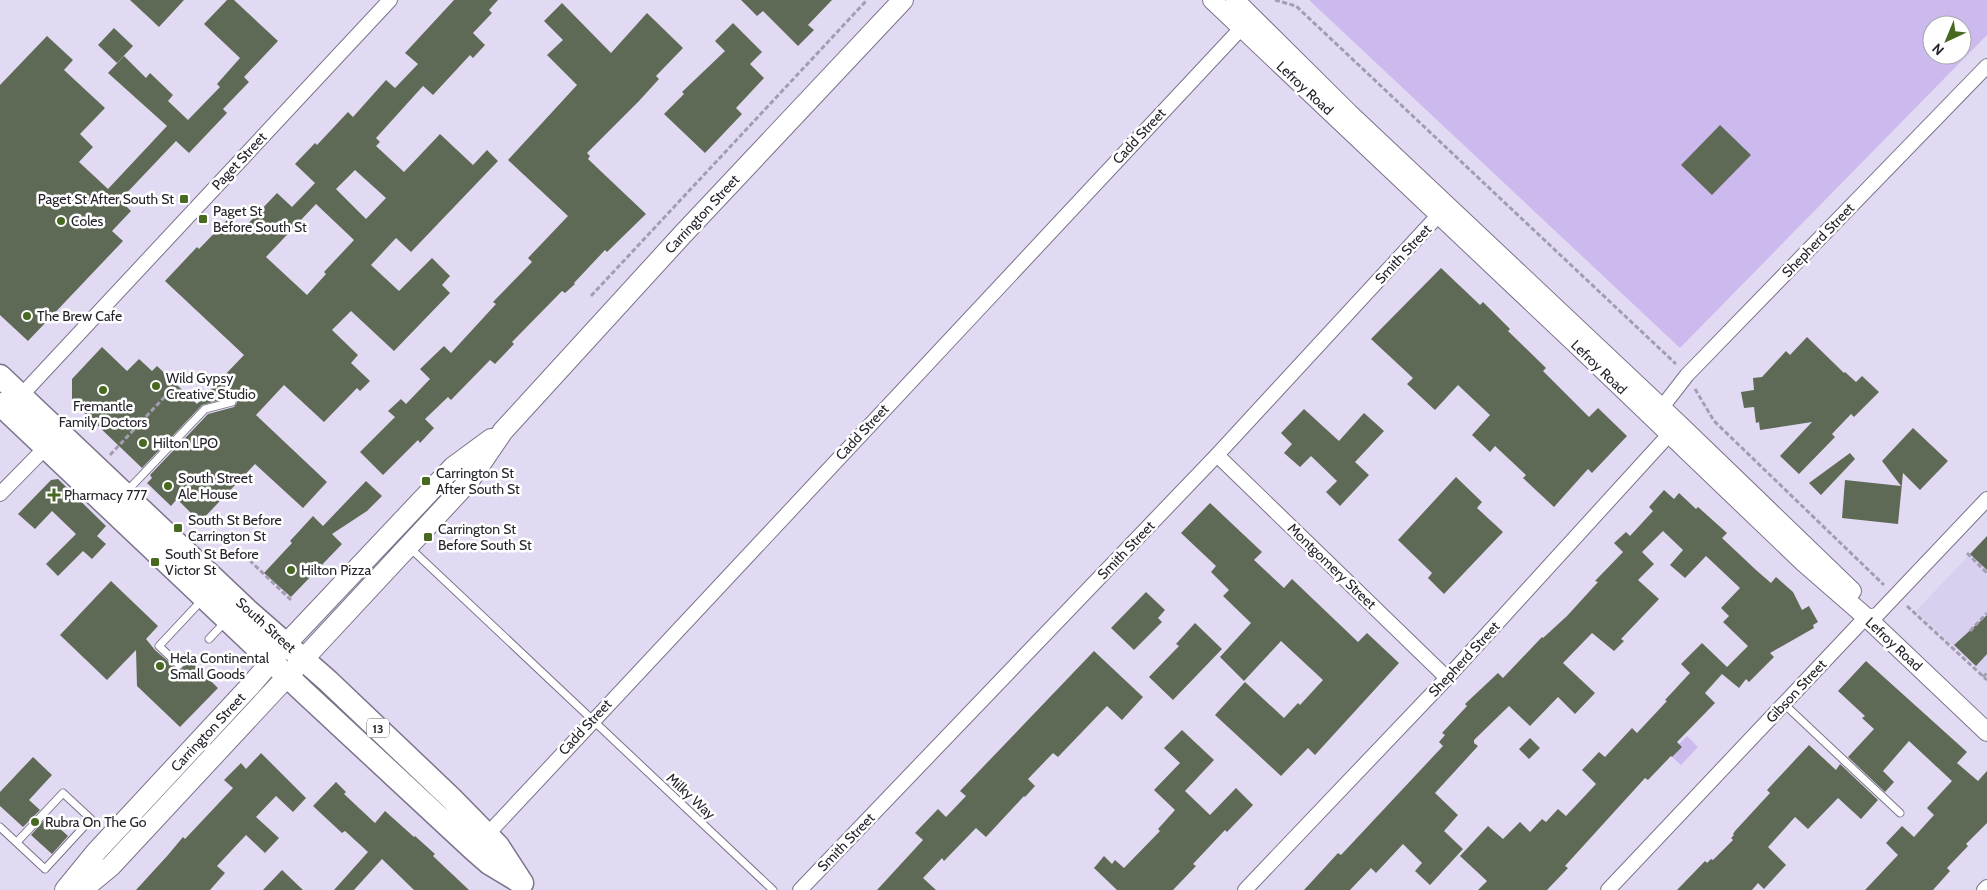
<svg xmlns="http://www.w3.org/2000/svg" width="1987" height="890" font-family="Cabin,sans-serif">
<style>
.built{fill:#d9cfef}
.green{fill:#ccbaee;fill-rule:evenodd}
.building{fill:#5f6a56;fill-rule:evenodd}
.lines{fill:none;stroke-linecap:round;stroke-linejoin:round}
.service-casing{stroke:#7b738a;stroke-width:9}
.minor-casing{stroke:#7b738a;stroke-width:16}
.tertiary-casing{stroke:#7b738a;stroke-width:20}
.secondary-casing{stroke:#7b738a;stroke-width:22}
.primary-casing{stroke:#7b738a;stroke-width:25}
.path{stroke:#a39db0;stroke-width:3;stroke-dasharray:5 2.5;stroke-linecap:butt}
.service{stroke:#fff;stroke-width:7}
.minor{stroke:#fff;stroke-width:14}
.tertiary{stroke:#fff;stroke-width:18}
.secondary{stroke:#fff;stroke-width:20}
.primary{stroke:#fff;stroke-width:22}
.poi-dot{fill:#486920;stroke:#fff;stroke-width:2}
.labels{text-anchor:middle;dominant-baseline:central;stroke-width:5;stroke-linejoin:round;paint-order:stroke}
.shield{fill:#fff;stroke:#67656b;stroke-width:1}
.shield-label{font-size:12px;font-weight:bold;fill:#26232c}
.street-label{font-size:14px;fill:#26232c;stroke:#fff}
.poi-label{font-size:14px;fill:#26232c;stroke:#fff;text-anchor:start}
</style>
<rect width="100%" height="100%" fill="#e2daf3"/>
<path class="built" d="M1987,536v141l-71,-66z"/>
<path class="green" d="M1309,0h678v35l-307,313zM1932,25h30v30h-30z
M1687,736l11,11 -17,18 -9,-8 10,-10 -3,-3z"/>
<path class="building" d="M130,0h54l-25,27z
M227,0h7l44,41 -34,36 5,5 -26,27 4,4 -38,40 -13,-12 -56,59 11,11 -19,20 11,10 -95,100 -28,-26v-230l47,-49 26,24 -9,10 41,38 -25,26 13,13 -14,15 29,27 59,-63 -59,-53 16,-17 22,22 4,-5 23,22 -5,6 20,19 32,-33 -3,-3 23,-26 -36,-34z
M454,0h44l-9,10 3,3 -19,20 12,12 -12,13 -3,-3 -37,40 -10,-9 -47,52 4,4 -4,4 28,26 36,-38 33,31 14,-15 11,11 -87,91 -15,-14 -25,27 28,26 33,-33 18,18 -8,9 8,8 -56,58 -43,-40 -19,19 26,25 -7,8 19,18 -10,10 -3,-3 -33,34 -40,-37 -28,30 71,67 -24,26 -48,-44 -55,58 -23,-23 -6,7 -24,-23 5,-5 -2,-3 58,-61 26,-7 3,-4 -1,-4 -5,-2 -29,8 -60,63 -70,-67v-22l30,-32 25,24 12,-12 13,12 5,-5 40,38 47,-49 -79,-74 32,-34 2,2 28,-29 13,12 37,-39 15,14 23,-24 -20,-19 20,-21 2,2 31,-33 5,5 33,-37 9,8 23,-24 -13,-11zM355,170l31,28 -20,21 -30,-30zM316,204l38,36 -30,32 2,2 -19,21 -41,-38z
M741,0h91l-24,25 6,5 -16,16 -35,-35 -6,5z
M562,3l49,50 36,-40 36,35 -27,28 3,3 -20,22 -52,52 3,3 -2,3 58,55 -39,38 -2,-2 -31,33 1,1 -10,9 -3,-2 -50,51 2,2 -19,20 -5,-4 -39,40 -3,-3 -23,22 9,9 -14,15 -2,-3 -35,35 -23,-23 35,-35 -7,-6 13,-12 5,5 24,-25 -10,-10 24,-23 7,7 45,-49 -3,-2 39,-40 -4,-4 40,-42 -60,-56 69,-75 -30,-30 16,-15 -19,-19z
M733,23l29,29 -12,12 14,14 -28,30 6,6 -37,39 -41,-39 20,-20 -2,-2 43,-41 -10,-10z
M114,28l19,18 -16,17 -19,-18z
M1720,125l31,30 -39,40 -31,-30z
M1441,268l39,37 3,-3 27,27 -2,2 38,37 -3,3 46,46 9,-9 29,28 -35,37 -4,-4 -34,38 -31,-29 3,-3 -31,-29 -5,6 -18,-17 18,-20 -32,-30 -23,25 -28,-26 6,-6 -42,-39z
M1807,337l37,36 1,-1 11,10 6,-6 17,16 -25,25 -3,-3 -19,20 3,3 -36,37 -19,-18 32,-34 -52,8 -1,-8 -3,1 -2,-16 -10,1 -3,-16 13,-2 -1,-12 9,-1 24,-26 4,4z
M1304,409l35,32 25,-28 20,18 -29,31 14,13 -29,31 -14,-14 11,-11 -26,-25 -11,11 -16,-14 8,-9 -11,-11z
M1913,428l35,33 -28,29 -17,-17 -5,51 -56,-6 3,-38 56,6 -19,-25z
M1850,453l5,6 -34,36 -12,-12z
M1456,477l26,25 -5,6 26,24 -59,62 -16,-16 4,-5 -34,-33z
M58,479l48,47 -9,10 9,8 -14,15 -9,-8 -25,25 -12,-12 30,-30 -24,-23 -17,18 -17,-15 33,-34z
M366,481l16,15 -15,15 -35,23 10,10 -51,53 -27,-24 28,-30 -2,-2 23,-25 10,10z
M1664,490l10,9 5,-6 17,16 2,-2 29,26 -5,5 34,32 15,13 5,-6 17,15 9,18 7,-4 9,16 -5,3 1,3 -44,25 4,4 -25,25 -3,-3 -7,9 -17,-14 -17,19 10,10 -38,39 5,5 -10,10 -1,-1 -23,24 -3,-2 -80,88 3,2 -21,22h-69l9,-9 -27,-25 28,-30 15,13 17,-17 10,10 12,-13 4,3 12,-13 8,7 30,-32 -14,-14 17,-18 6,5 27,-29 5,5 30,-32 -2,-1 25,-27 -9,-9 21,-21 25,24 21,-21 -25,-24 6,-6 -8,-8 19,-20 -34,-32 -21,22 -15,-13 13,-15 -20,-19 -21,21 12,12 -16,16 21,19 -38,40 3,2 -10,10 -22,-18 -29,30 32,30 -20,21 -17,-17 -28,29 -21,-20 -35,34v3l4,3 -43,47 23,22 -14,16 19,18 -33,36 -15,-14 7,-8 -19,-19 -27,29 -5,-5 -21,22h-46l34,-37 3,2 102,-109 -4,-4 6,-7 -3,-2 25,-27 -2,-2 33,-31 5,5 39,-41 1,1 24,-22 31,-34 -3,-1 28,-29 -9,-9 12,-11 4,4 23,-25 -4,-4z
M1210,503l52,49 -8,8 30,28 8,-9 66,63 9,-9 32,30 -84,92 -7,-7 -27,28 -66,-61 30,-33 39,36 14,-15 2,2 23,-25 -42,-39 -37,40 -24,-24 31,-34 -28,-27 6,-6 -18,-18 5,-6 -35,-33z
M1987,536v34l-17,-16z
M111,581l47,45 -12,13 9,11 24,21 11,-10 28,27 -38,39 -43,-41 -1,-36 -29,30 -47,-45z
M1146,592l19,18 -7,8 4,4 -28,28 -23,-22z
M1987,615v39l-11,12 -22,-21z
M1195,623l27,26 -49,51 -24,-23 30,-31 -3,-2z
M1094,651l49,46 -21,23 -15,-14 -49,51 -5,-4 -25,26 7,7 -10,11 -1,-1 -38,41 -10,-9 -32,33 -2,-3 -19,20 13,12h-59l46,-50 -8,-7 23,-24 8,8 20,-21 -6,-5z
M1866,661l101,91 -10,11 21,18 9,-10v52l-21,21 2,2 -21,22 3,3 -17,19h-68l33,-35 -12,-12 16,-17 12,11 20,-22 -7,-7 25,-27 -43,-40 -26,30 11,11 -9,10 -37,-35 26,-28 -12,-11 3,-2 -27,-25z
M1182,730l32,30 -29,31 25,24 26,-27 17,17 -26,27 -2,-2 -32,34 3,2 -23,24h-56l-23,-22 10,-12 8,8 3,-4 9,8 36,-37 -2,-2 17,-19 -21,-20 26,-27 -16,-15z
M1530,738l10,10 -11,11 -10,-10z
M1809,745l27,25 4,-6 38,36 -17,19 -23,-21 -30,31 -13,-12 -27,30 18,18 -22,24 -6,-6 -6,7h-75l28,-29 2,2 4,-4 2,1 20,-20 -2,-2 3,-3 -1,-1 2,-3 35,-38 -3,-3z
M261,753l45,45 -13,14 -17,-16 -20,21 23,21 -14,15 -19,-18 -29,31 8,7 -15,17h-74l32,-35 15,-18 2,2 48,-51 -9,-8 17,-17 5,6z
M33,757l19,18 -23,25 11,10 -17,17 -23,-21v-14z
M336,782l10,10 -2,2 31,29 10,-12 29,26 1,-1 20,18 -2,2 36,34h-55l-32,-31 -28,31h-20l34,-38 -23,-21 -3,2 -29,-27z
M47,817l21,19 -16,18 -21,-19z
M282,870l21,20h-40z"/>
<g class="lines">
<g class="service-casing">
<path id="service" d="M127,491l78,-82 27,-7
M409,547l364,343
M209,639l17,-18
M188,656l-9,9 -20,-19 44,-47
M1784,704l116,109
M0,827l45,42 46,-50 -28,-26 -46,49"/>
</g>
<g class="minor-casing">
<path id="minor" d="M16,401l374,-401
M1656,415l31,-40 300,-309
M1217,455l230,223
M0,494l50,-51
M483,839l764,-817
M800,890l417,-435 228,-247
M1245,890l202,-212 228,-250
M1608,890l258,-273 11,-2 110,-116
M1984,890l3,-3"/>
</g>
<g class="tertiary-casing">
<path id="tertiary" d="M1212,0l374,354 218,209 62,54 121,115
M1235,0l114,113 330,311 173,167"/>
</g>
<g class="secondary-casing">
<path id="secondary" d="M65,890l31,-38 155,-167 35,-41 167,-177 38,-28
M82,890l29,-24 358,-385 34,-50 180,-197 220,-234"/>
</g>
<g class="primary-casing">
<path id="primary" d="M0,376l248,235 80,70 123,117 47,48 24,37
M0,404l304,288 169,157 16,14 28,17"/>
</g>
<path class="path" d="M1275,0l21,6 380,358
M591,296l276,-296
M176,384l10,-9
M1695,389l19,32 170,164
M110,455l62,-66
M1967,553l20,20
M244,555l47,45
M1907,606l80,74
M1970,631l17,-18
M1983,677l4,-4"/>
<use href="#service" class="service"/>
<use href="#minor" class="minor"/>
<use href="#tertiary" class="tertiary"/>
<use href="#secondary" class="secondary"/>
<use href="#primary" class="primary"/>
</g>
<g class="poi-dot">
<rect x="179" y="194" width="10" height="10" rx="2.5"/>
<rect x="198" y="214" width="10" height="10" rx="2.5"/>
<circle cx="61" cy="221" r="5"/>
<circle cx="27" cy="316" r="5"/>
<circle cx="156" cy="386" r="5"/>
<circle cx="103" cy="390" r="5"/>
<circle cx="143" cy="443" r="5"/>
<rect x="421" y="476" width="10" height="10" rx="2.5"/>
<circle cx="168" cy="486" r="5"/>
<path d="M51.5 487.5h5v5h5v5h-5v5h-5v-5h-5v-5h5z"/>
<rect x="173" y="523" width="10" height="10" rx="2.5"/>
<rect x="423" y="532" width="10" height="10" rx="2.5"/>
<rect x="150" y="557" width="10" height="10" rx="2.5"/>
<circle cx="291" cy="570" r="5"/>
<circle cx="160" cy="666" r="5"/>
<circle cx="35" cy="822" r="5"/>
</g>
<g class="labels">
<rect class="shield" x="367" y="718.5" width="22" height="19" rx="4"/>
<g class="shield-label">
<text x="378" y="728">13</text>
</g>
<g class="street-label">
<text transform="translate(1305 88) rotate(43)">Lefroy Road</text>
<text transform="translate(1139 136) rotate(-47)">Cadd Street</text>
<text transform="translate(239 161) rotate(-47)">Paget Street</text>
<text transform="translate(702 214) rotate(-47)">Carrington Street</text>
<text transform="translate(1818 240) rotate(-46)">Shepherd Street</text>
<text transform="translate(1403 254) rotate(-47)">Smith Street</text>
<text transform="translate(1599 367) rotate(44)">Lefroy Road</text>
<text transform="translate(862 432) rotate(-47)">Cadd Street</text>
<text transform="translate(1126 550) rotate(-46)">Smith Street</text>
<text transform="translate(1332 566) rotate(44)">Montgomery Street</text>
<text transform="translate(266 625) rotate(42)">South Street</text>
<text transform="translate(1894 644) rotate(43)">Lefroy Road</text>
<text transform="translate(1464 659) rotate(-47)">Shepherd Street</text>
<text transform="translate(1796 691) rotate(-47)">Gibson Street</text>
<text transform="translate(585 727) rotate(-47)">Cadd Street</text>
<text transform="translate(208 732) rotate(-47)">Carrington Street</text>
<text transform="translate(691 796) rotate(43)">Milky Way</text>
<text transform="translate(846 842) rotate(-46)">Smith Street</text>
</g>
<g class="poi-label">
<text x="174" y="199" text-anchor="end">Paget St After South St</text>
<text x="213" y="211">Paget St<tspan x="213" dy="16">Before South St</tspan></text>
<text x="71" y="221">Coles</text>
<text x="37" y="316">The Brew Cafe</text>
<text x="166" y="378">Wild Gypsy<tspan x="166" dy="16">Creative Studio</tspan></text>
<text x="103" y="406" text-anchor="middle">Fremantle<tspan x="103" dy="16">Family Doctors</tspan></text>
<text x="153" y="443">Hilton LPO</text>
<text x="436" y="473">Carrington St<tspan x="436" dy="16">After South St</tspan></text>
<text x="178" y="478">South Street<tspan x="178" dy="16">Ale House</tspan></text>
<text x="64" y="495">Pharmacy 777</text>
<text x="188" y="520">South St Before<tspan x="188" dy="16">Carrington St</tspan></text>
<text x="438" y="529">Carrington St<tspan x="438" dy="16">Before South St</tspan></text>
<text x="165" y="554">South St Before<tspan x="165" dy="16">Victor St</tspan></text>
<text x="301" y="570">Hilton Pizza</text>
<text x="170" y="658">Hela Continental<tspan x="170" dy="16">Small Goods</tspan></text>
<text x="45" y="822">Rubra On The Go</text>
</g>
</g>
<g transform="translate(1947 40) rotate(224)"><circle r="24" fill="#ffffff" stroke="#a8a7ab"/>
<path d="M0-4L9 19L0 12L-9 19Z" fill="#486920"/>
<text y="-8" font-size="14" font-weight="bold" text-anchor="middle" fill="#26232c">N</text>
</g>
</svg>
